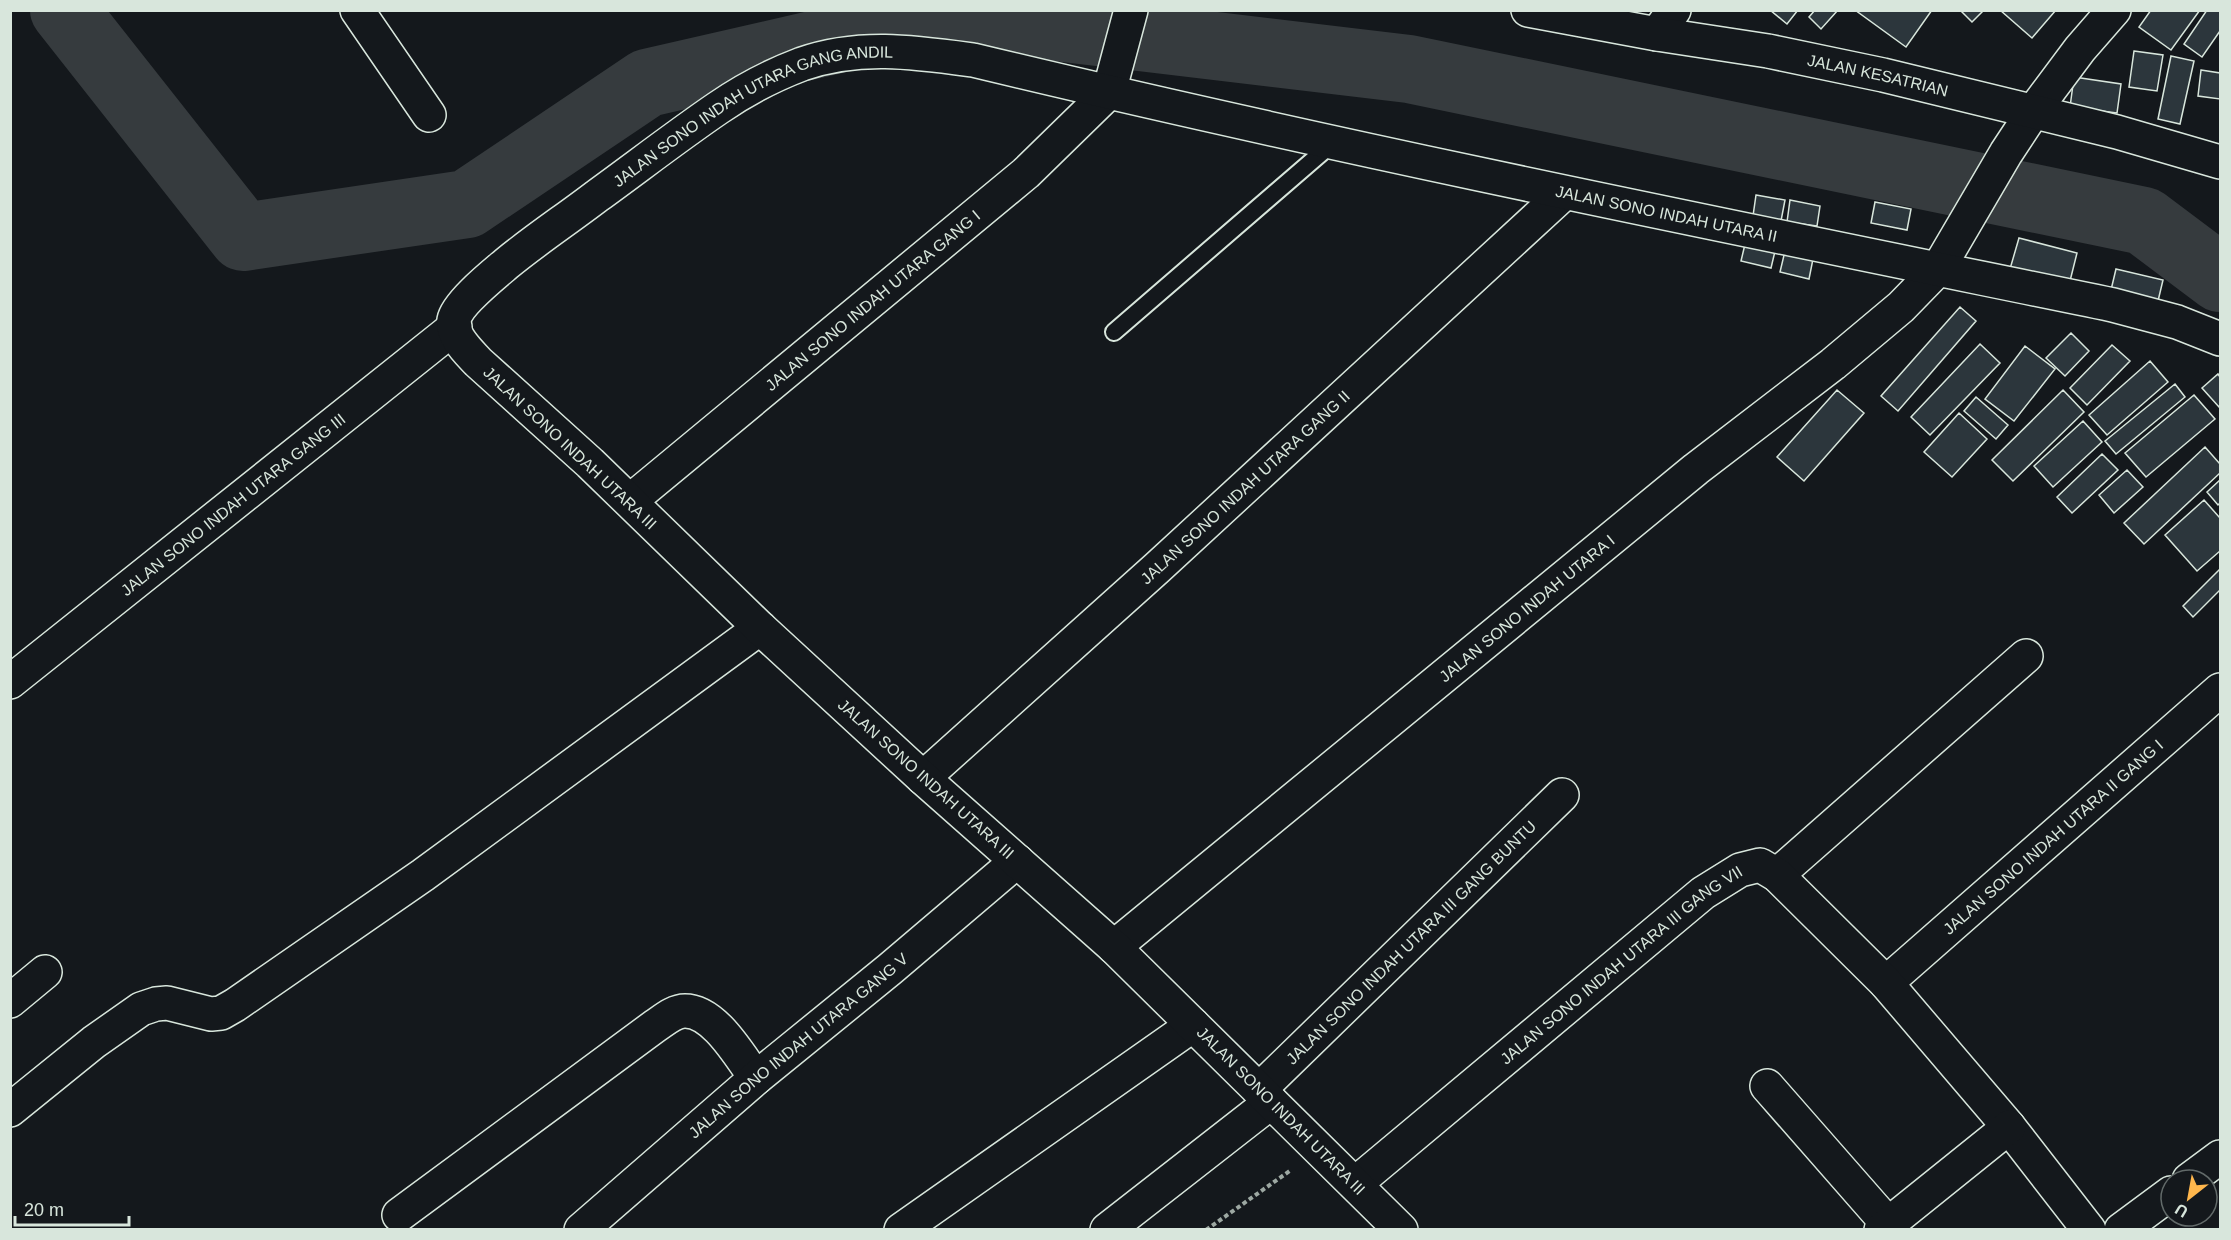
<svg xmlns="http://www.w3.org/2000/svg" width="2231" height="1240" font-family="Arial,sans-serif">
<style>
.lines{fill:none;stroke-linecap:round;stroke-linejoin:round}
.river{stroke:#363b3e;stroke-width:68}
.building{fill:#2c363c;stroke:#d8e6dc;stroke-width:1.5}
.service-casing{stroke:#d8e6dc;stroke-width:20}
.minor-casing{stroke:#d8e6dc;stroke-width:36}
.tertiary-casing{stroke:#d8e6dc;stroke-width:36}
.path{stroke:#9da8a2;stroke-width:4;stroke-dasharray:4.5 3;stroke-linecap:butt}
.service{stroke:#14181c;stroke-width:16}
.minor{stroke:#14181c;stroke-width:33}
.tertiary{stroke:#14181c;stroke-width:33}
.labels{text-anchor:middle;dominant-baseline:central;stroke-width:4.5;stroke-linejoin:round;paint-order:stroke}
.street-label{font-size:16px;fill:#d8e6dc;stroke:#14181c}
</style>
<rect width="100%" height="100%" fill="#14181c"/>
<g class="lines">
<path class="river" d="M64,10l179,227 224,-33 180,-121 300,-69 462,55 735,152 76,57"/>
</g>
<path class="building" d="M1770,10h28l-11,14z
M1815,10h23l-17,19 -12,-12z
M1855,10h77l-26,37z
M1960,10h24l-12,12z
M2000,10h56l-24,28z
M2151,10h49l-29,40 -32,-23z
M2207,10h13v21l-18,26 -18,-13z
M2134,51l29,4 -6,36 -28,-4z
M2171,56l23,5 -14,63 -22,-5z
M2201,70l19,3v26l-22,-3z
M2074,77l47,7 -4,29 -47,-6z
M1756,195l29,5 -4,21 -28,-5z
M1790,200l30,6 -3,20 -30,-4z
M1875,202l36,7 -4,21 -36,-7z
M2019,238l58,15 -8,32 -59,-16z
M1746,240l30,7 -5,21 -30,-7z
M1785,251l28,8 -4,20 -29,-7z
M2116,269l47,11 -5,21 -47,-11z
M1960,307l16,14 -78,90 -17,-15z
M2071,333l18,18 -24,25 -19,-18z
M1980,344l20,19 -70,72 -19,-18z
M2112,345l18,16 -43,44 -17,-17z
M2025,346l30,23 -41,52 -29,-22z
M2150,361l18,21 -61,53 -18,-20z
M2218,374l2,3v28l-1,2 -17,-19z
M2175,384l10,13 -69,57 -11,-13z
M1837,390l27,23 -60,68 -27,-24z
M2063,390l21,22 -71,69 -21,-21z
M2194,395l21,24 -69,58 -21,-24z
M1976,397l32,28 -12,14 -32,-28z
M1959,413l28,26 -35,38 -28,-25z
M2083,421l19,21 -49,45 -19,-21z
M2205,447l15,17v9l-76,71 -20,-21z
M2102,454l16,16 -46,43 -15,-16z
M2127,470l16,17 -29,26 -15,-18z
M2220,480v23l-2,2 -11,-13z
M2204,500l16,18v33l-23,20 -32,-36z
M2220,569v21l-27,27 -10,-11z"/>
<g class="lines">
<g class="service-casing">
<path id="service" d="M1114,332l220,-190"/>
</g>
<g class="minor-casing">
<g id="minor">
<path d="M357,10l72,105"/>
<path d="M1657,34l17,-24"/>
<path d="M1109,92l22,-82"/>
<path id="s1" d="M630,501l396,-328 83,-81"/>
<path id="s2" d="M10,682l445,-355"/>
<path id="s3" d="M923,778l234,-210 406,-374"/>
<path d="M1777,875l249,-219"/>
<path id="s4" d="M1114,947l582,-478 137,-105 68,-57 37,-38 68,-116 27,-41 47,-63 34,-39"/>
<path id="s5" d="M1886,983l334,-293"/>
<path d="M10,1001l35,-29"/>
<path d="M1767,1086l121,138"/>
<path id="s6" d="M1259,1090l303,-295"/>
<path d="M10,1110l84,-68 47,-33 15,-5 11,-1 44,11 10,-1 14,-8 188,-130 337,-247"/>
<path d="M2189,1180l31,-23"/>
<path id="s7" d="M1355,1184l348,-291 37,-23 20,-5 17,10 109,108 123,144 80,103"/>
<path d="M399,1215l256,-189c9,-6 19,-15 30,-15 30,0 55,46 71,67"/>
<path id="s8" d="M581,1230l175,-152 134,-109 127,-108"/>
<path d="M901,1230l292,-205"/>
<path d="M1107,1230l164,-128"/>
<path id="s9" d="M1401,1230l-287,-283 -191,-169 -163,-150 -170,-165 -112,-101c-9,-10 -27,-26 -24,-42 3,-16 39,-45 52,-56 29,-24 61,-45 91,-68 40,-29 80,-60 121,-88 26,-18 55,-33 84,-44 57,-20 112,-12 171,-4 378,91 759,167 1140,245l64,17 43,17"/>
<path d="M1881,1230l128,-103"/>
<path d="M2121,1230l50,-37"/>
</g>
</g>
<g class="tertiary-casing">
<g id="tertiary">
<path id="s10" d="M1528,10l129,24 111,17 115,24 234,57 103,30"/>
</g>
</g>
<path class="path" d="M1206,1230l85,-60"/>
<use href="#service" class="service"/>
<use href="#minor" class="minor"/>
<use href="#tertiary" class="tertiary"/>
</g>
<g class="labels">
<g class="street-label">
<text stroke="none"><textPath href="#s10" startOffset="356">JALAN KESATRIAN</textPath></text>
<text stroke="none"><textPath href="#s9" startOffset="1688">JALAN SONO INDAH UTARA GANG ANDIL</textPath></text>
<text stroke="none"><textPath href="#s9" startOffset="2636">JALAN SONO INDAH UTARA II</textPath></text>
<text stroke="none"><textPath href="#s1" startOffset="315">JALAN SONO INDAH UTARA GANG I</textPath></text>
<text transform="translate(570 448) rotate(43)">JALAN SONO INDAH UTARA III</text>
<text stroke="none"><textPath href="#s3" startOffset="434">JALAN SONO INDAH UTARA GANG II</textPath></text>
<text stroke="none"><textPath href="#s2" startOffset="285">JALAN SONO INDAH UTARA GANG III</textPath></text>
<text stroke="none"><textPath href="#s4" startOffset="534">JALAN SONO INDAH UTARA I</textPath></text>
<text transform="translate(926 779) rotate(42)">JALAN SONO INDAH UTARA III</text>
<text stroke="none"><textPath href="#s5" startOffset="222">JALAN SONO INDAH UTARA II GANG I</textPath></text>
<text stroke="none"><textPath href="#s6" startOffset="212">JALAN SONO INDAH UTARA III GANG BUNTU</textPath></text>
<text stroke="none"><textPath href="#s7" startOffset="345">JALAN SONO INDAH UTARA III GANG VII</textPath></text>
<text stroke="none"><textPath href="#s8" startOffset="285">JALAN SONO INDAH UTARA GANG V</textPath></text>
<text transform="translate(1281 1111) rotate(45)">JALAN SONO INDAH UTARA III</text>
</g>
</g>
<rect width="2231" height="1240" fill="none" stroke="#d8e6dc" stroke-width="24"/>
<g transform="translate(2189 1198) rotate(211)"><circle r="28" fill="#14181c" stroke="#626a69" stroke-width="1.5"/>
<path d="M0-4.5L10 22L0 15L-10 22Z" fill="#ffb74d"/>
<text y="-9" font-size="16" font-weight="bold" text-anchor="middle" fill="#d8e6dc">U</text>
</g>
<path d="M15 1216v9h114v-9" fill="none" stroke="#d8e6dc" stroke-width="3"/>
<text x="24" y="1216" font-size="18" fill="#d8e6dc" stroke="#14181c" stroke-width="4.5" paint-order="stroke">20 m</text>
</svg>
